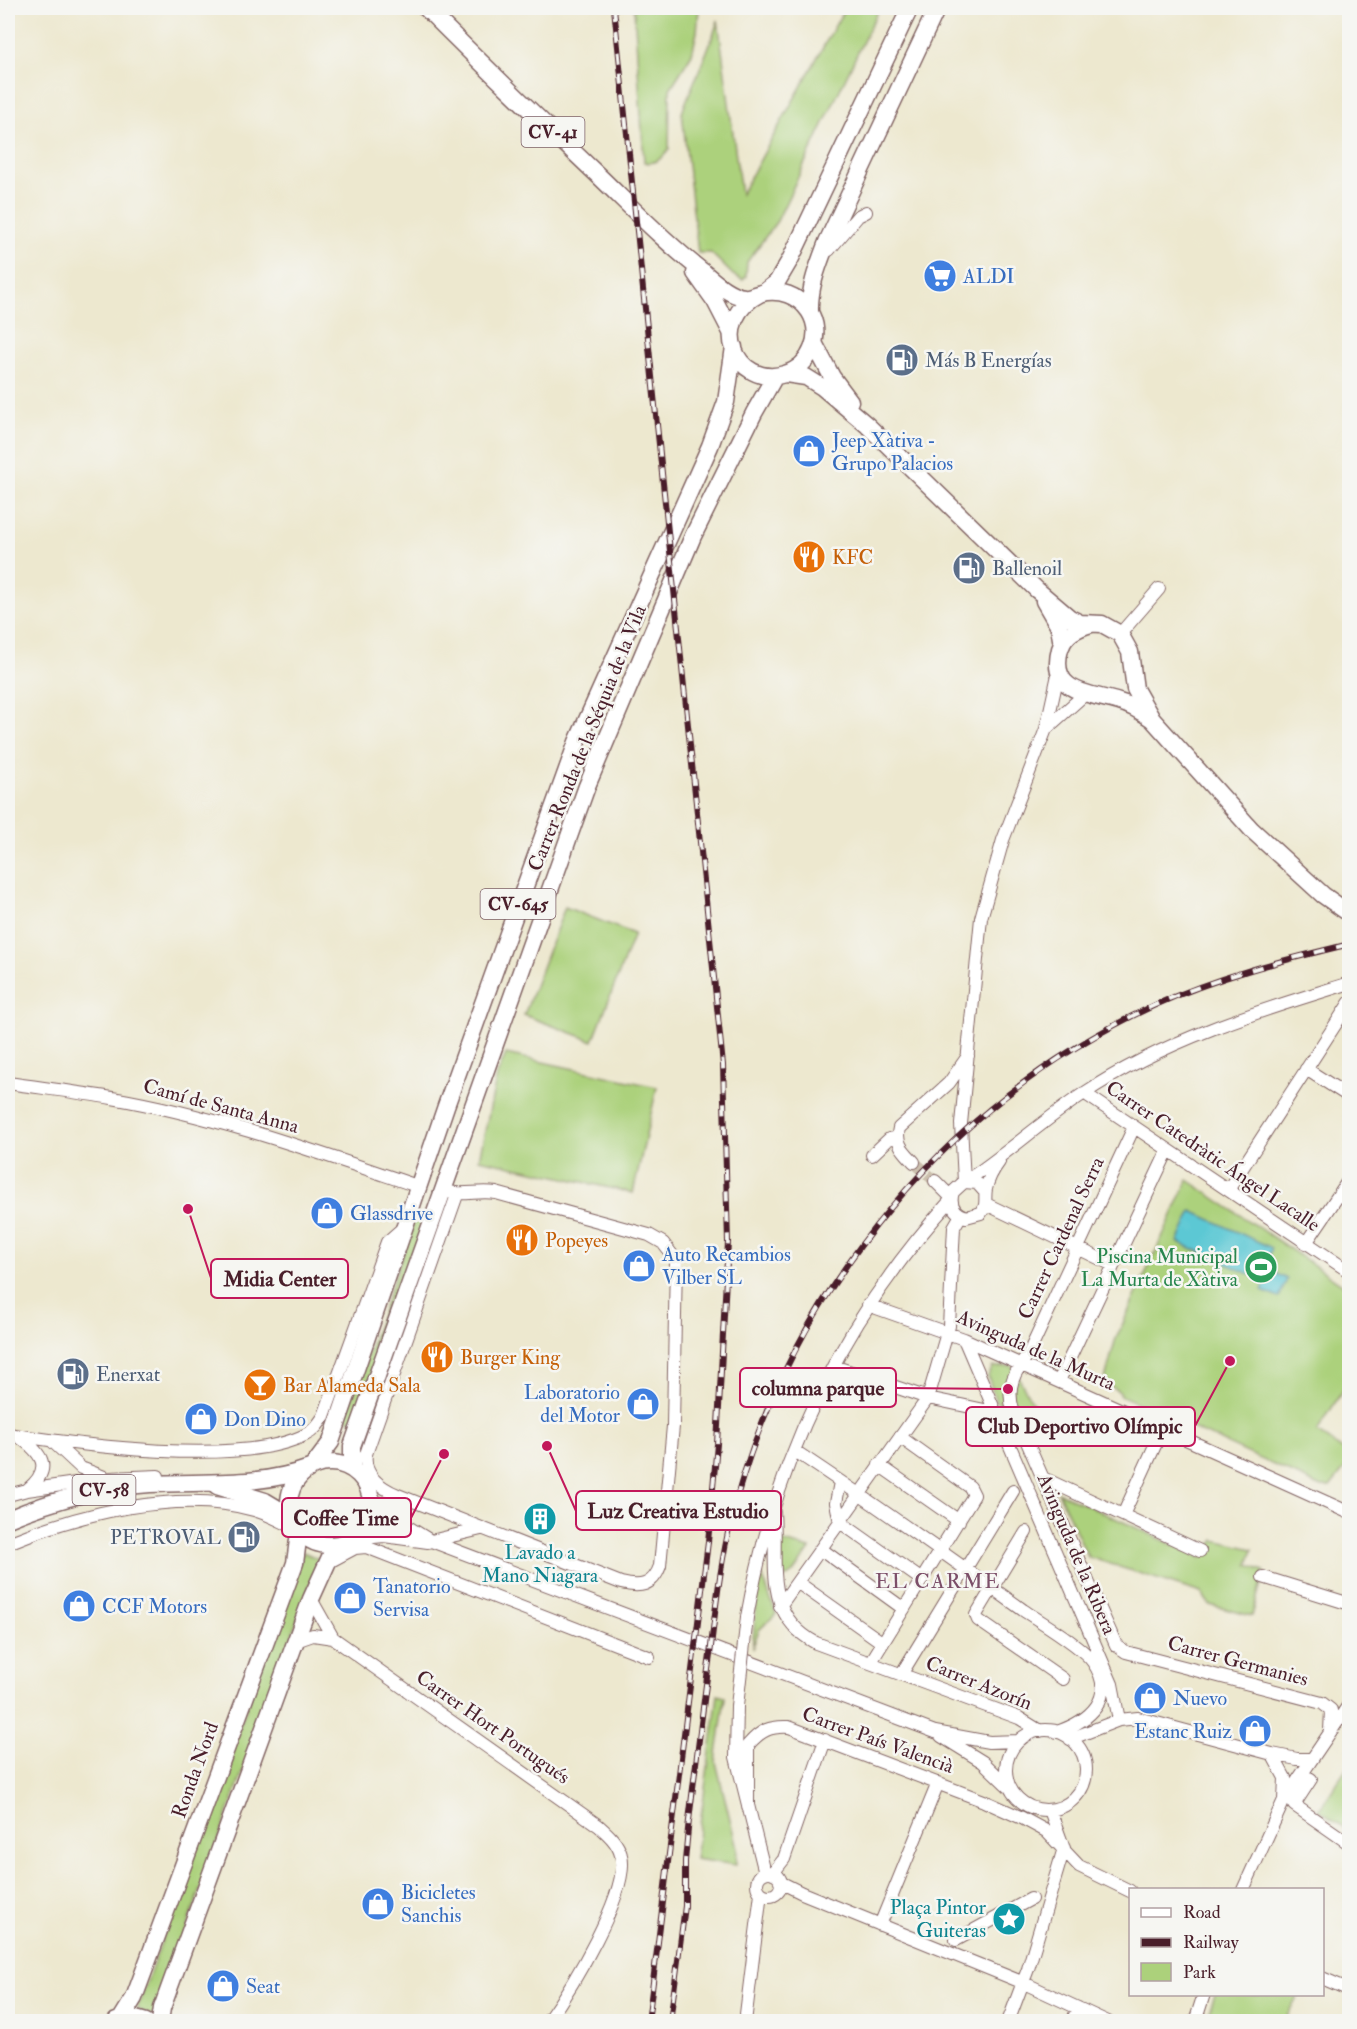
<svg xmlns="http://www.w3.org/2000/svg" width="1357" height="2029" font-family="'IM FELL Double Pica',serif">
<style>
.green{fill:#acd17b;stroke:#7b7853;stroke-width:1.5}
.water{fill:#5cc8d4;stroke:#537480;stroke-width:1.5}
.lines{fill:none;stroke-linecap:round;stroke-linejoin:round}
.minor-tunnel{stroke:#ccc0ae;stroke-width:12;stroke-dasharray:12 6;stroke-linecap:butt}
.minor-casing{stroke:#836564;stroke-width:14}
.major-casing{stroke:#836564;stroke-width:19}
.minor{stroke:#fff;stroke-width:12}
.major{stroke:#fff;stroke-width:16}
.rail-casing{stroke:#4a1f2b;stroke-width:6}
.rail{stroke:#f6f6f2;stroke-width:4;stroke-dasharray:11;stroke-linecap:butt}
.minor-bridge-casing{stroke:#836564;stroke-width:14;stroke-linecap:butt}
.minor-bridge{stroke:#fff;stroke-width:12}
.labels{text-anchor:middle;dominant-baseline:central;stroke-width:5;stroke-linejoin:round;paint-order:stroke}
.shield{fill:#f6f6f2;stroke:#7e6067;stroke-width:1.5}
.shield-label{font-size:18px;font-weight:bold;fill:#4a1f2b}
.shop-label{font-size:20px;fill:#366cbe;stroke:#f6f6f2;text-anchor:start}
.service-label{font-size:20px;fill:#4e5e75;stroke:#f6f6f2;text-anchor:start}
.food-label{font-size:20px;fill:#c56008;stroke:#f6f6f2;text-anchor:start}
.street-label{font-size:20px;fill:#4a1f2b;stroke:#f6f6f2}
.leisure-label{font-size:20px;fill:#27864d;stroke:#f6f6f2;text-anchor:end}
.culture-label{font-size:20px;fill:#0d838f;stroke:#f6f6f2}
.neighbourhood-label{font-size:21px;letter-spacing:1.5px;fill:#7c4f69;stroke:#f6f6f2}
.leader{fill:none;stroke:#c2185b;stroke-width:2}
.callout-dot{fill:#c2185b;stroke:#f6f6f2;stroke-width:2}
.callout{fill:#f6f6f2;stroke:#c2185b;stroke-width:2}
.callout-label{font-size:21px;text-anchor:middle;font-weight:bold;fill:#4a1f2b}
</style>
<rect width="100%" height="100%" fill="#f6f6f2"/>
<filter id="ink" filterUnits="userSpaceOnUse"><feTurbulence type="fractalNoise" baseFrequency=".0167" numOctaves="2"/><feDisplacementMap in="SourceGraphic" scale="12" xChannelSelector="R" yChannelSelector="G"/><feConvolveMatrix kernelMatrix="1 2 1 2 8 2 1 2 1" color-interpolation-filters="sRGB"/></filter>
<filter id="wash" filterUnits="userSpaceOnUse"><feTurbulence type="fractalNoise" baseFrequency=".008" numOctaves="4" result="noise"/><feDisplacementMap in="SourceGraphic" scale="24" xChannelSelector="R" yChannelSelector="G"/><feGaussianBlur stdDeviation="1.35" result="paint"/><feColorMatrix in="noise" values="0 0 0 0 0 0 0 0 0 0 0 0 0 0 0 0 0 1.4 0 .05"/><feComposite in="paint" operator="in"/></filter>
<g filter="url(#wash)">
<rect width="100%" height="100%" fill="#ede8cf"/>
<path class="green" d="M634,8h65l-2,24 -5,22 -22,35 -1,61c-7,8 -14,15 -25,12z
M845,8h34l-102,213 -30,41 -1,14 -3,4 -10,-5 -22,-22h-13l-16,-140c11,-32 27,-61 36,-93l23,174z
M565,907l69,27 -41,107 -69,-26z
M506,1054l151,33 -24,106 -154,-34 18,-84z
M1188,1180l161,109v91l-32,52 32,23v8l-19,24h-8l-202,-92 1,-2 -17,-10 11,-42z
M417,1214l10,4 -72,203 -10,-3z
M1012,1366l27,48 -43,-12 -8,-26 5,-9z
M1058,1492l144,66 13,-18 38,9 -5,16 16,6 -12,45 -42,-11 -9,-12 -113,-36z
M780,1541l30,8 -17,24 -6,4 -5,-1 -3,-5z
M303,1552l16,7 -164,458 -18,-8z
M762,1575l14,39 -17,16 -7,19 5,-51z
M718,1695l7,2 -9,65 21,86 -1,17 -41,-6z
M1349,1765v66l-30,-21z
M1215,1995v-1l83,1 -14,26h-78z"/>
<path class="water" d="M1192,1211l80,37 -14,30 -80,-36z
M1271,1271l16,8 -8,19 -17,-7z"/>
</g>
<g filter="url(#ink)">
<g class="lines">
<path class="minor-tunnel" d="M914,1162l21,19"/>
<g class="minor-casing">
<path id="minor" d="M824,251l5,-1 29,-34 8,-4
M1120,634l39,-45
M1047,728l37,-33
M1306,1069l44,28
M8,1083c34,5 69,9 104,15 105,18 207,55 308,89
M1084,1093l266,179
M1134,1127l-105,226c-15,19 -23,34 -16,57l103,235 10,7 196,51 9,7 -1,21
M872,1155l17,-16 8,-2
M914,1162c-10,-11 -19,-18 -15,-34l50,-45 19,-27
M935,1181l16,16
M966,1181c41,-27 76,-60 117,-87 81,-54 175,-83 267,-111
M964,1182l-3,-58 20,-206 22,-78 43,-111 13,-59
M442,1190c19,7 35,0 54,3l153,42 14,8 13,17 -3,166 -13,140c-7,20 -20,22 -39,17l-223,-88c-17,-7 -35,-20 -32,-41l91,-259
M1228,1190l122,-188
M985,1192l-8,-9 -13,-1 -11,10c-4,12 1,21 13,25l15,-4c7,-9 3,-14 5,-24 2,-10 7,-19 13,-27
M986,1204l127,61
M1306,1243l44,-65
M868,1305l96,34 386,174
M964,1339l148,345 7,36
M842,1369l86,29 66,14
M1059,1381l109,-231
M8,1434c71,11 233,33 297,1 9,-4 13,-10 19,-19l63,-174 17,-15
M18,1436c24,17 36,32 9,54
M52,1441l29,27 26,10
M795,1451c77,51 153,105 228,159 18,12 59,36 70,52 25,36 -4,59 -36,70
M879,1465l80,56
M1043,1478l157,73
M369,1491l9,14 9,9 44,27 504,191 54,10 30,-1
M8,1495l19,-5 84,-12 47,-2
M774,1512c4,51 -12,102 42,131l203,75 21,13
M1123,1515l40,-87
M840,1522l82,58
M840,1522l-4,-19 4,-21
M1026,1532l-50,83 2,5 85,59
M353,1539l31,-3 44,6
M431,1541l50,-12
M8,1543c70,-29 170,-55 246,-33 15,4 28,12 42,18
M821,1549l83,60
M327,1563l28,-15 11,-1 283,110
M1263,1577l87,27
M797,1582l86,61
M780,1606l148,-208 21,-72 5,-99 7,-12
M747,1617c28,-158 96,-298 204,-417
M333,1638l266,188c9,8 19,17 22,29 10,36 -52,136 -74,167
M296,1641l17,-6 20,3 -22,-39
M871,1662l103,-167 -4,-8 -70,-50
M902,1673l111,-182
M737,1706l-1,51 29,116
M1006 1770a40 40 0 1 1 80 0a40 40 0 1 1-80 0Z
M941,1736l42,26 26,25
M1070,1739l49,-19 19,-2 134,36 25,5h15l38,-56
M1307,1777l4,2 -17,26 56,39
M1285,1799l27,-40
M748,1806v-61c13,-15 22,-19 41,-18l195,74 38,17 24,13 33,35 51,25
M1050,1810l13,36
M757 1884a12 12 0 1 1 24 0a12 12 0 1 1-24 0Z
M773,1873l11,-14 41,-119
M780,1882l22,11 222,90 84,39
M1243,1890l41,-90 1,-22 -13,-24
M880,1925l58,-142
M956,1940l75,-41
M1322,1978l28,12
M745,2022l16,-129
M1008,2022l20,-53 36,-121
M1072,2022l6,-14
M1195,2022l9,-28"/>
</g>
<g class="major-casing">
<path id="major" d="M426,8c58,58 116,114 176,171 32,31 64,64 100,92 12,10 26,24 42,26 5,1 12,-3 17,-4 19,-4 37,2 48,18 15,23 2,55 -24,63 -50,15 -78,-54 -24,-81
M695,273l20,28 16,31
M763,293l14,-11 13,-22 120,-252
M810,312c-1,-25 8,-46 17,-70l110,-234
M814,343l18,34 18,24
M786,374l20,3 16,10 45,38 170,165 33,28 10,5 22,1 18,10 10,18 5,37 17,30 100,111 71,65 27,19
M1044,601l15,26 3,18
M1091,624c-14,4 -26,10 -31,25 -12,45 31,44 59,53 12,3 23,10 33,17
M289 1504a41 41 0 1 1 82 0a41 41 0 1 1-82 0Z
M313,1466l18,-24 115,-336 131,-364 133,-296 16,-44 8,-55
M352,1469v-23l235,-660 106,-250 61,-123 21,-37
M217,1486l48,15 25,15
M8,1519c45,-19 93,-32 142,-35 53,-3 110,3 160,-16
M121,2019l13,-21 161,-435 4,-31
M116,2021l16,-3 14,4
M160,2022l2,-14 149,-409 24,-53"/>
</g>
<use href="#minor" class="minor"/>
<use href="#major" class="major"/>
<g class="rail-casing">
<path id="rail" d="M614,8l109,1057 5,177 -11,202 -9,98 -60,480
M670,2022l15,-116v-45l3,-32c7,-58 14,-116 22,-174 6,-52 12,-105 26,-155 61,-216 213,-399 417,-494 63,-29 130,-46 197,-62"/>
</g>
<use href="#rail" class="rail"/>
<g class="minor-bridge-casing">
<path id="minor-bridge" d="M737,1706l10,-89"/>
</g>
<use href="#minor-bridge" class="minor-bridge"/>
</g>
</g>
<defs>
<g id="supermarket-disc" transform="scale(1.725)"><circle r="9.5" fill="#3f7fe0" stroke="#f6f6f2"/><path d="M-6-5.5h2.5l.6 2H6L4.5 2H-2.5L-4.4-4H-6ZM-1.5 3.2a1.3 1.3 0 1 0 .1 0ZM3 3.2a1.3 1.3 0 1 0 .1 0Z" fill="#fff"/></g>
<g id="fuel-disc" transform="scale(1.725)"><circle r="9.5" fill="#5c6f8a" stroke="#f6f6f2"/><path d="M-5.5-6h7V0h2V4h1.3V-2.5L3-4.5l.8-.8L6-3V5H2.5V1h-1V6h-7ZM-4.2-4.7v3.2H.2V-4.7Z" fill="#fff"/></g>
<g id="shop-disc" transform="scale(1.725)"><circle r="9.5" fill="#3f7fe0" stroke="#f6f6f2"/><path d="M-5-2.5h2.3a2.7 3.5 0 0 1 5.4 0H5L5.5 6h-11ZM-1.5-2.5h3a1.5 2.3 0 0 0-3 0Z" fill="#fff"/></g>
<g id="restaurant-disc" transform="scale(1.725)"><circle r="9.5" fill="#e8710a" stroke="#f6f6f2"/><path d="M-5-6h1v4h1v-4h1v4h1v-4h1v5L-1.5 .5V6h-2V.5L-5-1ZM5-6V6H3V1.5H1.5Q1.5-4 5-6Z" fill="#fff"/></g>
<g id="stadium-disc" transform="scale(1.725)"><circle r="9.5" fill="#2e9e5b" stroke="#f6f6f2"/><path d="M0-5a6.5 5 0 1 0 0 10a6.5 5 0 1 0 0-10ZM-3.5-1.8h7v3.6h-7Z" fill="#fff"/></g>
<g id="bar-disc" transform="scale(1.725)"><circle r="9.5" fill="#e8710a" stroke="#f6f6f2"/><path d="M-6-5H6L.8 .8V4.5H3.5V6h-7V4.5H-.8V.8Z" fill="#fff"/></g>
<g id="building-disc" transform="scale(1.725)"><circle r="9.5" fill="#0f9aa8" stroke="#f6f6f2"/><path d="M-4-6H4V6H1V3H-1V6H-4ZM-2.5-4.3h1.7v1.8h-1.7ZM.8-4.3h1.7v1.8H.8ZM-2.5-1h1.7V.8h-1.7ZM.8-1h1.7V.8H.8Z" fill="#fff"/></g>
<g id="sight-disc" transform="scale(1.725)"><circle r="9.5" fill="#0f9aa8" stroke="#f6f6f2"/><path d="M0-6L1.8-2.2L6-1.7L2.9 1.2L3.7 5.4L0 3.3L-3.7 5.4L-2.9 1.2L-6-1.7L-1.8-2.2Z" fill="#fff"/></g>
</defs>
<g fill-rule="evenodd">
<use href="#supermarket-disc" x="940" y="276"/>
<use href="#fuel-disc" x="902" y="360"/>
<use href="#shop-disc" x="809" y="451"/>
<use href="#restaurant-disc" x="809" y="557"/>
<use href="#fuel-disc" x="969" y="568"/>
<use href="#shop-disc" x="327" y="1213"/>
<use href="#restaurant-disc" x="522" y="1240"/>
<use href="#shop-disc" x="639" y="1266"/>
<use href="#stadium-disc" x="1261" y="1267"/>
<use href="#restaurant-disc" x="437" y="1357"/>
<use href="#fuel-disc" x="73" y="1374"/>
<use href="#bar-disc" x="260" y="1385"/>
<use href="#shop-disc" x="643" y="1404"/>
<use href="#shop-disc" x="201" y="1419"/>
<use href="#building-disc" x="540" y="1519"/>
<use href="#fuel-disc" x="244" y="1537"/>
<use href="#shop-disc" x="350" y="1598"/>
<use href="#shop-disc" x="79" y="1606"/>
<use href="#shop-disc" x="1150" y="1698"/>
<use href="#shop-disc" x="1255" y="1731"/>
<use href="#shop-disc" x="378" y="1904"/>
<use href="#sight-disc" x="1009" y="1919"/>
<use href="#shop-disc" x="223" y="1986"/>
</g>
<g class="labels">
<g class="shield">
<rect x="521.5" y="117" width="63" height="30" rx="4.5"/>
<rect x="480.5" y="889" width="75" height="30" rx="4.5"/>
<rect x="72.5" y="1475" width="63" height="30" rx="4.5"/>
</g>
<g class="shield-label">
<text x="553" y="132">CV-41</text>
<text x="518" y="904">CV-645</text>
<text x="104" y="1490">CV-58</text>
</g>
<g class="shop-label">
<text x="963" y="276">ALDI</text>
<text x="832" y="440">Jeep Xàtiva -<tspan x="832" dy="23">Grupo Palacios</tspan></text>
<text x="350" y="1213">Glassdrive</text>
<text x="662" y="1254">Auto Recambios<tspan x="662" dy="23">Vilber SL</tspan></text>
<text x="620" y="1392" text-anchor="end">Laboratorio<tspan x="620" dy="23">del Motor</tspan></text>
<text x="224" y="1419">Don Dino</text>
<text x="373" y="1586">Tanatorio<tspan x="373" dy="23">Servisa</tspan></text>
<text x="102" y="1606">CCF Motors</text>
<text x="1173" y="1698">Nuevo</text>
<text x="1232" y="1731" text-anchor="end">Estanc Ruiz</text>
<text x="401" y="1892">Bicicletes<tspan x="401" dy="23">Sanchis</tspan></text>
<text x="246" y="1986">Seat</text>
</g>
<g class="service-label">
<text x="925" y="360">Más B Energías</text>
<text x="992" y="568">Ballenoil</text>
<text x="96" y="1374">Enerxat</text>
<text x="221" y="1537" text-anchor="end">PETROVAL</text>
</g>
<g class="food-label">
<text x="832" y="557">KFC</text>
<text x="545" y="1240">Popeyes</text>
<text x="460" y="1357">Burger King</text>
<text x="283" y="1385">Bar Alameda Sala</text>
</g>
<g class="street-label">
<text transform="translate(587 738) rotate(-68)">Carrer Ronda de la Séquia de la Vila</text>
<text transform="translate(221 1106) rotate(15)">Camí de Santa Anna</text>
<text transform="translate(1213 1156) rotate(34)">Carrer Catedràtic Ángel Lacalle</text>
<text transform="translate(1061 1238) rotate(-65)">Carrer Cardenal Serra</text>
<text transform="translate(1036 1350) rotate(24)">Avinguda de la Murta</text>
<text transform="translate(1077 1554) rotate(67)">Avinguda de la Ribera</text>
<text transform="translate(1238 1661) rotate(15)">Carrer Germanies</text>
<text transform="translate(979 1683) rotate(22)">Carrer Azorín</text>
<text transform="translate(493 1727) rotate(35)">Carrer Hort Portugués</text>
<text transform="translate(878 1740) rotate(20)">Carrer País Valencià</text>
<text transform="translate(195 1770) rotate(-70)">Ronda Nord</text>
</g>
<g class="leisure-label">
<text x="1238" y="1256">Piscina Municipal<tspan x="1238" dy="23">La Murta de Xàtiva</tspan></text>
</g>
<g class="culture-label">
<text x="540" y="1552">Lavado a<tspan x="540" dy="23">Mano Niagara</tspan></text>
<text x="986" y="1907" text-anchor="end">Plaça Pintor<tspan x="986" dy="23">Guiteras</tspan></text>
</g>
<g class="neighbourhood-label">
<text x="938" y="1581">EL CARME</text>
</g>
</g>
<path class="leader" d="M188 1209L211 1278M1008 1389L896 1388M1230 1361L1195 1426M547 1446L576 1511M444 1454L411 1518"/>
<g class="callout-dot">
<circle cx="188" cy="1209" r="6"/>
<circle cx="1008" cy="1389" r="6"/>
<circle cx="1230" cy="1361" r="6"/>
<circle cx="547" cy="1446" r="6"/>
<circle cx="444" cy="1454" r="6"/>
</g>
<g class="callout">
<rect x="211" y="1259" width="137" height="39" rx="6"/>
<rect x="740" y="1368" width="156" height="39" rx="6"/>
<rect x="966" y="1407" width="229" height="39" rx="6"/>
<rect x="576" y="1491" width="205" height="39" rx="6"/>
<rect x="282" y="1498" width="129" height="39" rx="6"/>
</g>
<g class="callout-label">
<text x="280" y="1286">Midia Center</text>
<text x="818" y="1395">columna parque</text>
<text x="1080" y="1433">Club Deportivo Olímpic</text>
<text x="678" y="1518">Luz Creativa Estudio</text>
<text x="346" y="1525">Coffee Time</text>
</g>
<rect width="1357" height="2029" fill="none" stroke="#f6f6f2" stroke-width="30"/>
<rect x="1129" y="1888" width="195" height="108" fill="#f6f6f2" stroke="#b1a0a2" stroke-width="1.5"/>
<rect x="1141" y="1908" width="30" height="9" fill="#ffffff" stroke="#b1a0a2" stroke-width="1.5"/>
<text x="1183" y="1918" font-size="18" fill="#4a1f2b">Road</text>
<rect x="1141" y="1938" width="30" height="9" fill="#4a1f2b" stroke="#b1a0a2" stroke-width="1.5"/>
<text x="1183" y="1948" font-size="18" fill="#4a1f2b">Railway</text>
<rect x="1141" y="1963" width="30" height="18" fill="#acd17b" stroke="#b1a0a2" stroke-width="1.5"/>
<text x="1183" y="1978" font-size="18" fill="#4a1f2b">Park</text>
</svg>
